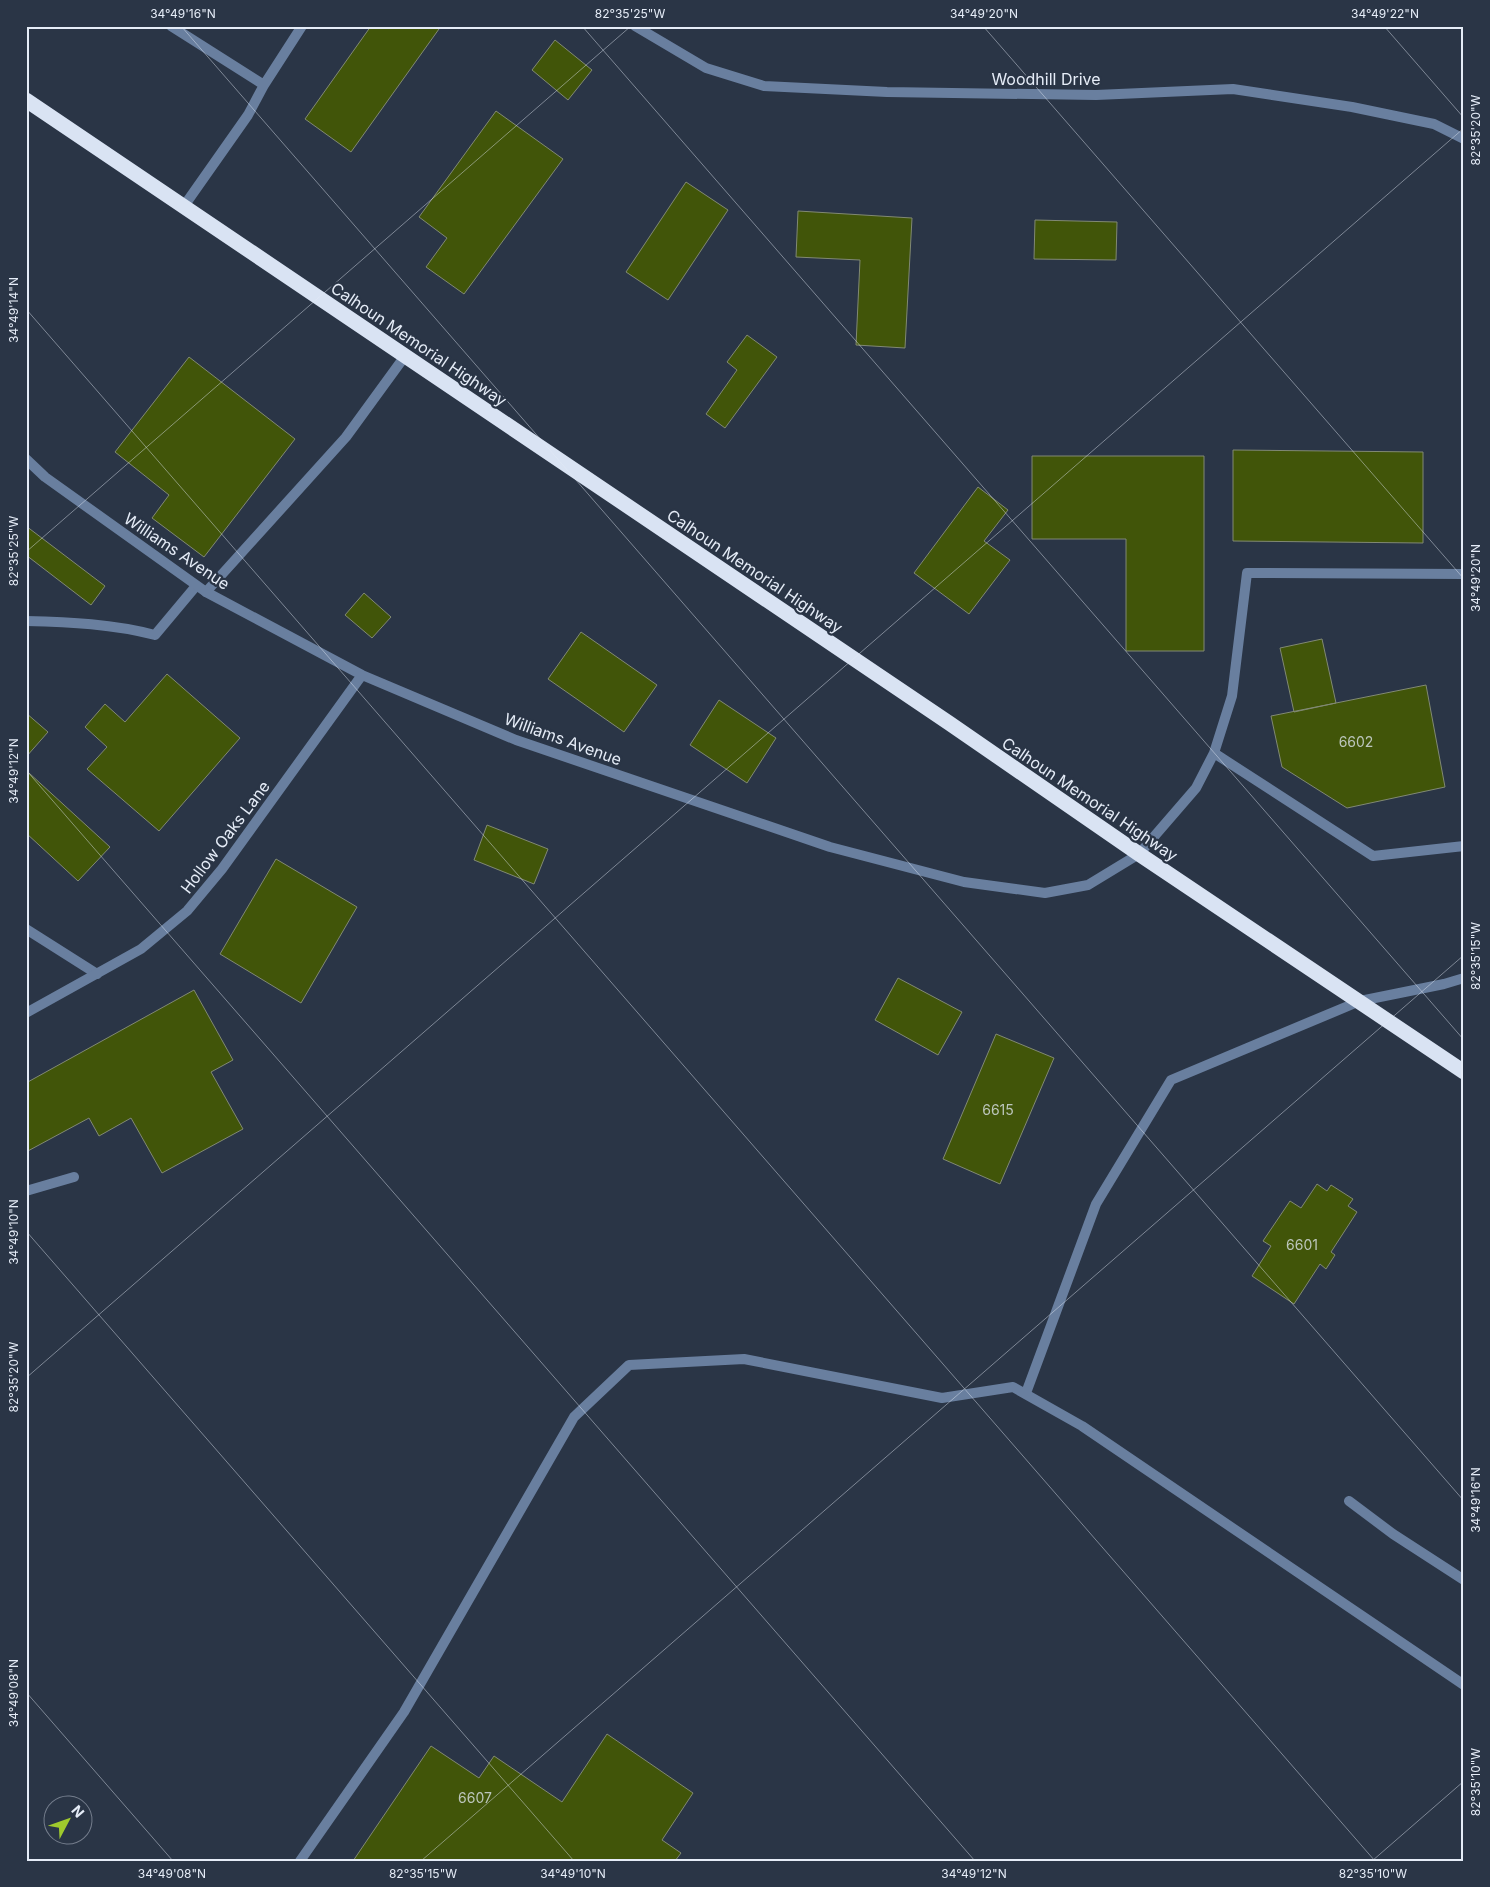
<svg xmlns="http://www.w3.org/2000/svg" width="1490" height="1887" font-family="Inter,sans-serif">
<style>
.building{fill:#415509;stroke:#818974}
.lines{fill:none;stroke-linecap:round;stroke-linejoin:round}
.lane{stroke:#697f9f;stroke-width:10}
.street{stroke:#697f9f;stroke-width:10}
.highway{stroke:#d9e3f3;stroke-width:15}
.ticks{fill:none;stroke:#e5ecf7;stroke-width:1;stroke-opacity:0.45}
.labels{text-anchor:middle;dominant-baseline:central;stroke-width:4.5;stroke-linejoin:round;paint-order:stroke}
.number-label{font-size:14px;fill:#bcc6bc}
.street-label{font-size:16px;fill:#e5ecf7;stroke:#2a3546}
.neatline{fill:none;stroke:#e5ecf7;stroke-width:2}
.ticks-label{font-size:12px;text-anchor:middle;fill:#e5ecf7}
</style>
<rect width="100%" height="100%" fill="#2a3546"/>
<path class="building" d="M371,26h63l5,3 -88,123 -46,-33z
M555,40l37,30 -24,30 -36,-30z
M496,111l67,48 -99,135 -38,-27 21,-29 -28,-21z
M686,182l42,28 -60,90 -42,-28z
M798,211l114,7 -7,130 -49,-3 4,-85 -64,-3z
M1035,220l82,2 -1,38 -82,-1z
M747,335l30,22 -52,71 -19,-14 31,-44 -10,-8z
M189,357l106,82 -91,118 -52,-39 17,-23 -54,-43z
M1233,450l190,2v91l-190,-2z
M1032,456h172v195h-78v-112h-94z
M978,487l30,23 -24,31 26,19 -41,54 -55,-41z
M26,526l79,60 -14,19 -65,-50z
M364,593l27,24 -19,21 -27,-23z
M581,632l76,53 -33,47 -76,-53z
M1322,639l14,64 -42,9 -14,-64z
M167,674l73,64 -81,93 -72,-62 20,-22 -22,-20 20,-23 20,18z
M1426,685l19,102 -98,21 -65,-41 -11,-51z
M719,700l57,38 -29,45 -57,-38z
M26,713l22,19 -22,25z
M29,773l81,74 -32,34 -52,-48v-58z
M487,825l61,24 -14,35 -60,-24z
M276,859l81,48 -56,96 -81,-49z
M898,978l64,34 -24,43 -63,-35z
M194,990l39,70 -22,12 32,57 -81,44 -31,-55 -32,18 -10,-18 -63,34v-69z
M996,1034l58,24 -54,126 -57,-25z
M1317,1184l10,7 4,-6 22,14 -5,7 9,6 -26,40 4,3 -9,14 -6,-5 -26,40 -42,-28 19,-30 -8,-5 27,-40 11,7z
M607,1734l86,59 -31,47 19,13 -6,8h-322l78,-115 48,32 15,-22 68,46z"/>
<g class="lines">
<path class="lane" d="M171,26l93,59 -16,30 -64,91
M264,85l38,-59
M206,592l140,-155 59,-81
M26,621c44,1 87,3 129,14l41,-49
M1214,753l159,103 91,-10
M1139,854l57,-66 18,-35 18,-57 15,-123 217,1
M26,929l71,45
M26,1191l48,-14
M1026,1393l70,-189 75,-124 189,-79
M1349,1501l44,33 71,46
M300,1861l104,-149 170,-295 55,-52 115,-6 198,39 71,-11 69,39 382,259"/>
<path class="street" d="M635,26l71,42 58,18 123,6 209,3 137,-6 119,18 82,17 30,15
M26,459l19,18 161,115 156,83 154,65 314,107 134,35 81,11 43,-8 51,-31
M1360,1001l84,-17 20,-6
M26,1013l115,-64 46,-38 35,-42 140,-194"/>
<path class="highway" d="M26,100l923,623 190,131 325,218"/>
</g>
<path class="ticks" d="M181,26l1283,1475M582,26l882,1014M983,26l481,553M1384,26l80,92M26,309l1349,1552M26,552l605,-526M26,770l949,1091M26,1231l548,630M26,1378l1438,-1250M26,1692l147,169M421,1861l1043,-906M1372,1861l92,-80"/>
<g class="labels">
<g class="number-label">
<text x="1356" y="741">6602</text>
<text x="998" y="1109">6615</text>
<text x="1302" y="1244">6601</text>
<text x="475" y="1797">6607</text>
</g>
<g class="street-label">
<text x="1046" y="79">Woodhill Drive</text>
<text transform="translate(419 344) rotate(34)">Calhoun Memorial Highway</text>
<text transform="translate(177 551) rotate(34)">Williams Avenue</text>
<text transform="translate(755 571) rotate(34)">Calhoun Memorial Highway</text>
<text transform="translate(563 739) rotate(20)">Williams Avenue</text>
<text transform="translate(1090 799) rotate(34)">Calhoun Memorial Highway</text>
<text transform="translate(225 837) rotate(-53)">Hollow Oaks Lane</text>
</g>
</g>
<rect width="1490" height="1887" fill="none" stroke="#2a3546" stroke-width="55"/>
<g transform="translate(68 1820) rotate(49)"><circle r="24" fill="#2a3546" stroke="#757e8d"/>
<path d="M0-4L9 19L0 12L-9 19Z" fill="#9fca2d"/>
<text y="-8" font-size="14" font-weight="bold" text-anchor="middle" fill="#e5ecf7">N</text>
</g>
<rect x="28" y="28" width="1434" height="1832" class="neatline"/>
<g class="ticks-label">
<text x="183" y="18">34°49'16"N</text>
<text x="630" y="18">82°35'25"W</text>
<text x="984" y="18">34°49'20"N</text>
<text x="1385" y="18">34°49'22"N</text>
<text transform="translate(1476 130) rotate(-90)" y="4">82°35'20"W</text>
<text transform="translate(14 310) rotate(-90)" y="4">34°49'14"N</text>
<text transform="translate(14 551) rotate(-90)" y="4">82°35'25"W</text>
<text transform="translate(1476 578) rotate(-90)" y="4">34°49'20"N</text>
<text transform="translate(14 771) rotate(-90)" y="4">34°49'12"N</text>
<text transform="translate(1476 956) rotate(-90)" y="4">82°35'15"W</text>
<text transform="translate(14 1232) rotate(-90)" y="4">34°49'10"N</text>
<text transform="translate(14 1377) rotate(-90)" y="4">82°35'20"W</text>
<text transform="translate(1476 1500) rotate(-90)" y="4">34°49'16"N</text>
<text transform="translate(14 1693) rotate(-90)" y="4">34°49'08"N</text>
<text transform="translate(1476 1782) rotate(-90)" y="4">82°35'10"W</text>
<text x="172" y="1878">34°49'08"N</text>
<text x="423" y="1878">82°35'15"W</text>
<text x="573" y="1878">34°49'10"N</text>
<text x="974" y="1878">34°49'12"N</text>
<text x="1373" y="1878">82°35'10"W</text>
</g>
</svg>
